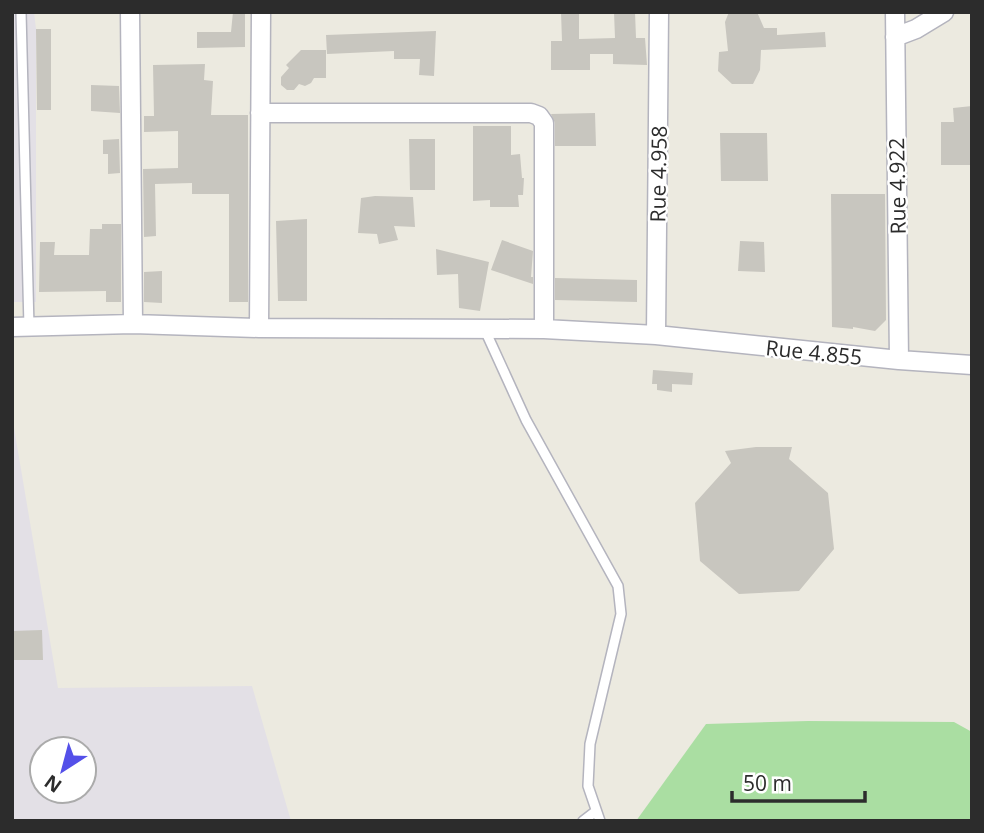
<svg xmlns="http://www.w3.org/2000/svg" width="984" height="833" font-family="'Open Sans',sans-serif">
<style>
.industrial{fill:#e3e0e6;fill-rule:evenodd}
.green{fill:#aadea2}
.building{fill:#c8c6bf}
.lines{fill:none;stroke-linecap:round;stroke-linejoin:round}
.lane-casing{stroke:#b4b4be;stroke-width:12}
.street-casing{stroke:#b4b4be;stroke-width:21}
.lane{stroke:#fff;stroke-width:9}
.street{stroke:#fff;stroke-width:18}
.labels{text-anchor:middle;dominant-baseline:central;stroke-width:5;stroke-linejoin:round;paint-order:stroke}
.street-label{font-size:21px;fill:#2c2c2c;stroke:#fff}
</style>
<rect width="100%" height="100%" fill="#eceae0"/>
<path class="industrial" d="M12,12h22l2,17v273h-24z
M12,416l46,272 194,-2 39,135h-279zM42,749h42v42h-42z"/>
<path class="green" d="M808,721l146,1 18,10v89h-336l70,-97z"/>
<path class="building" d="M233,12h12v35l-48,1v-16h34z
M561,12h18v27l36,-1 -1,-26h21l1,26h9l2,27 -34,-1v-10h-23v16h-39v-29h11z
M729,12h28l7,16h13v7l48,-3 1,15 -65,3 -1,20 -7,14h-21l-14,-13 1,-19 9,-1 -3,-29z
M36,29h15v81h-14z
M436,31l-2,45 -15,-1 1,-16h-26v-8l-67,3 -1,-19z
M301,50h25v28h-12l-3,5 -6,3 -6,-2 -5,6h-7l-6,-5v-8l8,-9 -3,-3z
M205,64l-1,16 9,1 -2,34h37v187h-19v-108h-37v-11l-37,1 1,52 -12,1 -1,-68 35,-1v-37l-34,1v-16h10l-1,-51z
M91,85l28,1 1,27 -29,-2z
M972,106v59h-31v-43h13l-1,-14z
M595,113l1,33h-41v-23l-4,-9z
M473,126h38v29l9,-1 2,24h2l-1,17h-5l1,12h-29v-7l-17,1z
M720,133h47l1,48h-47z
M119,139l1,34 -12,1v-20h-5v-14z
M409,139h26v51h-25z
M831,194h54l1,126 -11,11 -22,-4v2l-21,-2z
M375,196l38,1 2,30 -21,-1 4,14 -19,4 -2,-10 -19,-1 3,-35z
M307,219v82h-29l-2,-80z
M102,224h19v78h-15v-11l-67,1 1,-50h15l-1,13h35l1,-26h12z
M502,240l31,11 -2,26h2v7l-42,-14z
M740,241l24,1 1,30 -27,-1z
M436,249l53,13 -9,49 -21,-3 -1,-34 -21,1z
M162,271v32l-18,-1v-30z
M555,278l82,2v22l-82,-2z
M653,370l40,3 -1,12 -20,-1v8l-15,-2v-6h-5z
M756,447h36l-3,12 39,34 6,56 -35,42 -60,3 -39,-33 -5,-58 36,-40 -6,-12z
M42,630l1,30h-31v-29z"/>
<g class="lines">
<g class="lane-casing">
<path id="lane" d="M21,12l8,315
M484,328l42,92 92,166 3,28 -31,130 -2,42 12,35
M583,821l13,-10"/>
</g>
<g class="street-casing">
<path id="street" d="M130,12l3,312
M895,12l4,348
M895,37l21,-8 28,-17
M260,113h271l8,3 5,7v206
M12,327l121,-3 126,4 285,1 112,6 243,25 73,5
M259,328l2,-316
M656,335l3,-323"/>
</g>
<use href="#lane" class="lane"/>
<use href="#street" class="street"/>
</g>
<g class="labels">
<g class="street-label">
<text transform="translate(658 174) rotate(-89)">Rue 4.958</text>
<text transform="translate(897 186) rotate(-91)">Rue 4.922</text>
<text transform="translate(814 352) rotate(6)">Rue 4.855</text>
</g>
</g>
<rect width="984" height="833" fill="none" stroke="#2c2c2c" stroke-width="28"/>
<g transform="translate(63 770) rotate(216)"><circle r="33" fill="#ffffff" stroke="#ababab" stroke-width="2"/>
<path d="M0-5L12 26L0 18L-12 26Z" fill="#5450e9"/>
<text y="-10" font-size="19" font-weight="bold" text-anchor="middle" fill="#2c2c2c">N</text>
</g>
<path d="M732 791v10h133v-10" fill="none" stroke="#2c2c2c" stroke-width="3.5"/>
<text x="743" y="791" font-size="21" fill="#2c2c2c" stroke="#ffffff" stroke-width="5" paint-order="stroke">50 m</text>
</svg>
